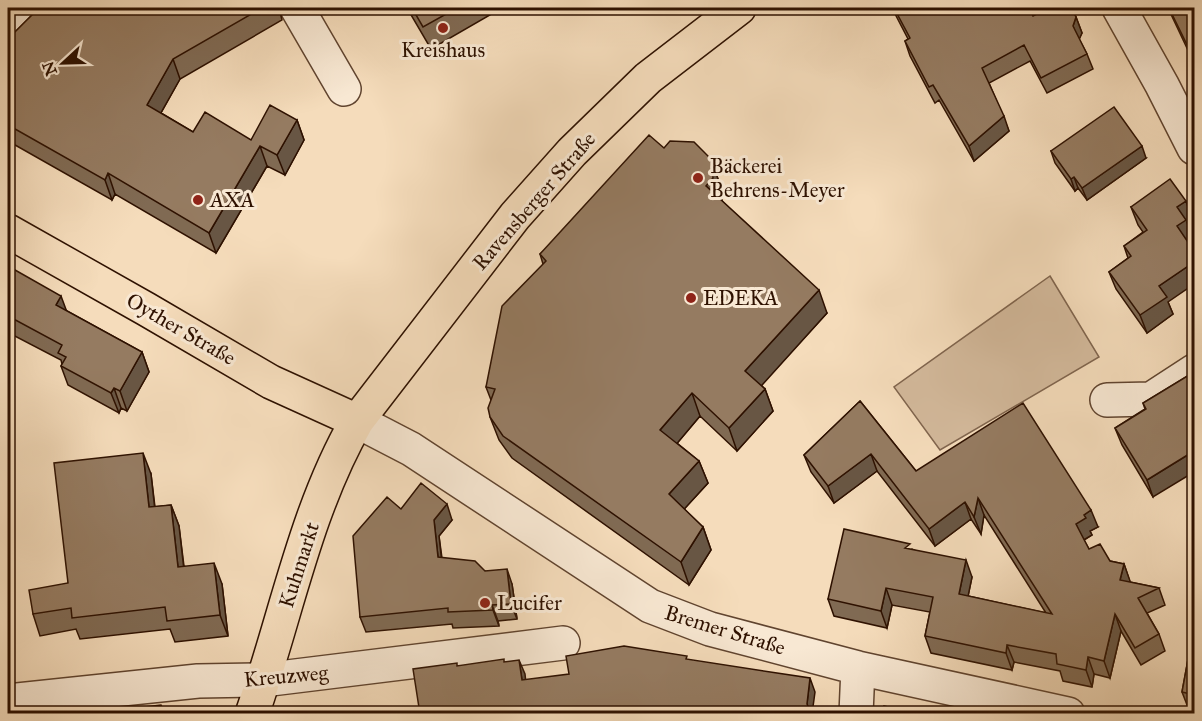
<svg xmlns="http://www.w3.org/2000/svg" width="1202" height="721" font-family="'IM FELL Great Primer',serif">
<style>
.green{fill:#d3b99b;stroke:#80654e;stroke-width:1.5}
.lines{fill:none;stroke-linecap:round;stroke-linejoin:round}
.minor-casing{stroke:#60442f;stroke-width:36}
.major-casing{stroke:#2e1100;stroke-width:36}
.minor{stroke:#f8e8d3;stroke-width:33}
.major{stroke:#f5dcbb;stroke-width:33}
.wall{fill:#806a53;stroke:#2e1100;stroke-width:1.5}
.shaded-wall{fill:#685644;stroke:#2e1100;stroke-width:1.5}
.building{fill:#957b61;stroke:#2e1100;stroke-width:1.5}
.poi-dot{fill:#8f2418;stroke:#f8e8d3;stroke-width:2}
.labels{text-anchor:middle;dominant-baseline:central;stroke-width:6;stroke-linejoin:round;paint-order:stroke}
.poi-label{font-size:21px;fill:#2e1100;stroke:#f8e8d3;text-anchor:start}
.street-label{font-size:21px;fill:#2e1100;stroke:#f8e8d3}
</style>
<rect width="100%" height="100%" fill="#f5dcbb"/>
<filter id="stains"><feTurbulence type="fractalNoise" baseFrequency=".00333" numOctaves="4"/><feColorMatrix values="0 0 0 0 .2 0 0 0 0 .09 0 0 0 0 .02 0 0 0 .5 -.17"/></filter>
<radialGradient id="worn" r=".72"><stop offset=".6" stop-color="#630" stop-opacity="0"/><stop offset="1" stop-color="#630" stop-opacity=".3"/></radialGradient>
<path class="green" d="M1050,276l49,81 -159,93 -46,-63z"/>
<g class="lines">
<g class="minor-casing">
<path id="minor" d="M297,8l47,81
M1119,8l43,77 32,63
M8,40l31,-32
M1107,400l44,-1 43,-28
M357,421l54,28 239,157 60,23 148,39 210,46
M8,701l190,-20 65,-1 300,-37
M856,714l2,-46"/>
</g>
<g class="major-casing">
<path id="major" d="M8,231l138,78 125,73 86,39
M252,714c34,-97 53,-203 105,-293l158,-205 57,-64 76,-74 91,-70"/>
</g>
<use href="#minor" class="minor"/>
<use href="#major" class="major"/>
</g>
<path class="wall" d="M39,8h240l3,12 -102,59 -19,34 32,19 58,8 46,-20 7,20 -19,35 -18,-9 -51,87 -101,-59 -3,6 -104,-59v-104l6,-4z
M407,8h95l-71,41z
M892,8h137l4,8 43,1 6,16 -3,6 8,15 6,15 -46,24 -17,-32 -41,22 20,48 -35,30 -35,-61 -4,3 -25,-47 -5,-15 3,-2z
M1168,8h26v55z
M664,148l47,11 8,23 3,19 105,112 -66,72 4,4 8,22 -36,40 -37,-35 -23,27 22,18 9,22 -24,26 19,18 8,23 -22,35 -177,-127 -13,-18 -9,-23 1,-17 -5,-13 57,-123 -3,-10z
M1051,151l95,7 -59,42 -9,-12 -3,3 -20,-28z
M1131,207l61,12 -5,3 5,16 -5,3 -19,61 5,12 -26,19 -31,-44 -7,-17 19,-14 -4,-12 19,-14 -5,-7z
M8,266l59,45 75,41 7,20 -22,39 -6,-3 -2,5 -51,-28 -7,-19 1,-2 -1,-4 -48,-25 -5,10z
M1194,372l-41,125 -31,-52 -7,-17 30,-19 -2,-6z
M860,401l56,70 182,56 -8,4 2,4 -8,5 5,9 21,12 14,3 6,18 29,6 6,17 -18,8 12,21 6,17 -24,14 -20,-34 -11,47 -16,-4 -2,13 -29,-6 -3,-10 -46,-9 -2,8 -81,-17 -6,-17 5,-24 -38,-7 -5,23 -53,-12 -6,-17 84,-50 60,28 -4,19 78,17 -62,-98 -3,19 -10,-15 -36,27 -58,-75 -43,32 -23,-31 -7,-17z
M151,474l4,33 16,-2 8,21 5,40 38,18 6,52 -53,6 -5,-13 -90,10 -4,-10 -36,7 -7,-22 35,-31z
M401,509l51,11 -13,16 3,22 43,13 27,13 5,35 -19,2 1,5 -46,2 -1,-4 -86,8 -6,-15z
M1194,627v84l-5,-1 -7,-18z"/>
<path class="shaded-wall" d="M1076,17l6,16 -4,9 -5,-16z
M173,59l7,20 -26,46 -7,-20z
M1004,116l5,15 -35,30 -5,-15z
M297,120l7,20 -19,35 -8,-20z
M260,146l7,20 -51,87 -7,-20z
M1142,146l4,12 -59,42 -5,-12z
M711,159l8,23 3,19 -16,-15z
M108,173l7,21 -3,6 -7,-20z
M1074,177l4,11 -3,3 -4,-12z
M1186,201l6,18 -5,3 5,16 -9,6 -6,-18v-19z
M1194,262v22l-26,18 5,12 -26,19 -7,-18 19,-29z
M819,290l8,23 -73,81 -9,-23z
M61,296l7,19 -12,-10z
M8,320l5,15 -5,10z
M142,352l7,20 -22,39 -7,-20z
M114,388l7,20 -2,5 -8,-20z
M765,389l8,22 -36,40 -8,-23z
M692,393l8,23 -31,37 -9,-23z
M1194,451v21l-41,25 -6,-17z
M143,453l8,21 6,55 -8,-22z
M871,454l6,17 -43,32 -6,-17z
M699,461l9,22 -31,34 -8,-23z
M978,498l6,17 -3,19 -7,-17z
M965,502l6,17 -36,27 -6,-17z
M447,504l5,16 -13,16 4,37 -5,-16 -4,-37z
M171,505l8,21 7,62 -8,-21z
M1091,510l7,17 -8,4 2,4 -10,6 -6,-17 8,-9z
M703,527l8,23 -22,35 -8,-23z
M966,560l6,17 -7,34 -6,-17z
M214,563l8,21 6,52 -8,-21z
M1124,564l6,17 -3,16 -7,-17z
M507,569l5,15 5,35 -6,-15z
M886,588l6,17 -5,23 -6,-17z
M492,605l6,16 1,5 -6,-16z
M1115,614l6,17 -11,47 -6,-17z
M1007,645l7,17 -2,8 -6,-17z
M1088,657l6,17 -2,13 -6,-17z
M519,660l6,14 2,20 -5,-14z
M810,678l5,14 -3,22h-2l-3,-10z"/>
<path class="building" d="M39,8h223l-89,51 -26,46 46,27 12,-20 46,28 19,-35 27,15 -20,35 -17,-9 -51,87 -101,-60 -3,7 -97,-55v-88l6,-4z
M412,8h45l-34,19z
M894,8h135l4,8 16,-8h22l5,9 -3,9 14,28 -46,24 -17,-33 -42,23 22,48 -35,30 -36,-61 -4,2 -24,-46 5,-3z
M1169,8h25v51z
M1114,107l28,39 -60,42 -8,-11 -3,2 -20,-28z
M649,135l15,13 6,-7 24,1 17,17 2,19 -7,8 113,104 -74,81 20,18 -36,39 -37,-35 -32,37 39,31 -30,33 34,33 -22,35 -178,-126 -13,-19 -2,-9 7,-19 -9,-2 16,-81 44,-45 -6,-7z
M1170,179l16,22 -9,6 9,13 -9,6 17,25v11l-35,24 8,11 -27,18 -31,-43 22,-16 -7,-10 23,-16 -16,-23z
M8,266l53,30 -5,9 86,47 -22,39 -6,-3 -3,5 -50,-27 5,-9 -8,-4 4,-8 -54,-29z
M1194,372v79l-47,29 -32,-52 31,-19 -3,-6z
M860,401l56,70 107,-68 68,107 -7,5 2,3 -10,6 13,25 11,-5 10,17 14,3 -4,16 39,8 -21,10 21,36 -24,14 -20,-34 -11,47 -16,-4 -2,13 -29,-6 -1,-10 -49,-9 -1,8 -81,-17 8,-39 -47,-9 -5,23 -53,-12 16,-70 66,15 -5,4 61,12 -7,34 93,20 -74,-116 -4,19 -9,-15 -36,27 -58,-75 -43,32 -24,-31z
M143,453l6,54 22,-2 7,62 36,-4 6,52 -53,6 -2,-14 -93,11 -1,-10 -38,6 -4,-24 39,-7 -14,-120z
M421,483l26,21 -13,16 4,37 37,4 10,10 22,-2 4,35 -19,1 1,5 -45,2v-4l-88,9 -7,-81 34,-39 14,12z
M1194,627v68l-12,-3z
M624,646l63,10 -1,3 124,19 -3,26 4,10h-391l-7,-45 44,-6v3l47,-7v3l15,-2 3,20 47,-6 -3,-18z
M161,705l4,9h-73l1,-1z
M884,706l34,8h-36z"/>
<g class="poi-dot">
<circle cx="443" cy="28" r="6"/>
<circle cx="698" cy="178" r="6"/>
<circle cx="198" cy="200" r="6"/>
<circle cx="691" cy="298" r="6"/>
<circle cx="485" cy="603" r="6"/>
</g>
<g class="labels">
<g class="poi-label">
<text x="443" y="50" text-anchor="middle">Kreishaus</text>
<text x="710" y="166">Bäckerei<tspan x="710" dy="24">Behrens-Meyer</tspan></text>
<text x="210" y="200">AXA</text>
<text x="703" y="298">EDEKA</text>
<text x="497" y="603">Lucifer</text>
</g>
<g class="street-label">
<text transform="translate(534 201) rotate(-49)">Ravensberger Straße</text>
<text transform="translate(181 329) rotate(30)">Oyther Straße</text>
<text transform="translate(299 565) rotate(-72)">Kuhmarkt</text>
<text transform="translate(725 630) rotate(17)">Bremer Straße</text>
<text transform="translate(286 676) rotate(-5)">Kreuzweg</text>
</g>
</g>
<rect width="1202" height="721" fill="none" stroke="#f5dcbb" stroke-width="30"/>
<rect x="9" y="9" width="1184" height="703" fill="none" stroke="#2e1100" stroke-width="3"/>
<rect x="15" y="15" width="1172" height="691" fill="none" stroke="#2e1100" stroke-width="1.5"/>
<g transform="translate(63 63) rotate(248)" stroke="#f8e8d3" stroke-width="4.5" paint-order="stroke">
<path d="M0-4.5L10 22L0 15L-10 22Z" fill="#2e1100"/>
<text y="-9" font-size="16" font-weight="bold" text-anchor="middle" fill="#2e1100">N</text>
</g>
<rect width="100%" height="100%" filter="url(#stains)"/>
<rect width="100%" height="100%" fill="url(#worn)"/>
</svg>
